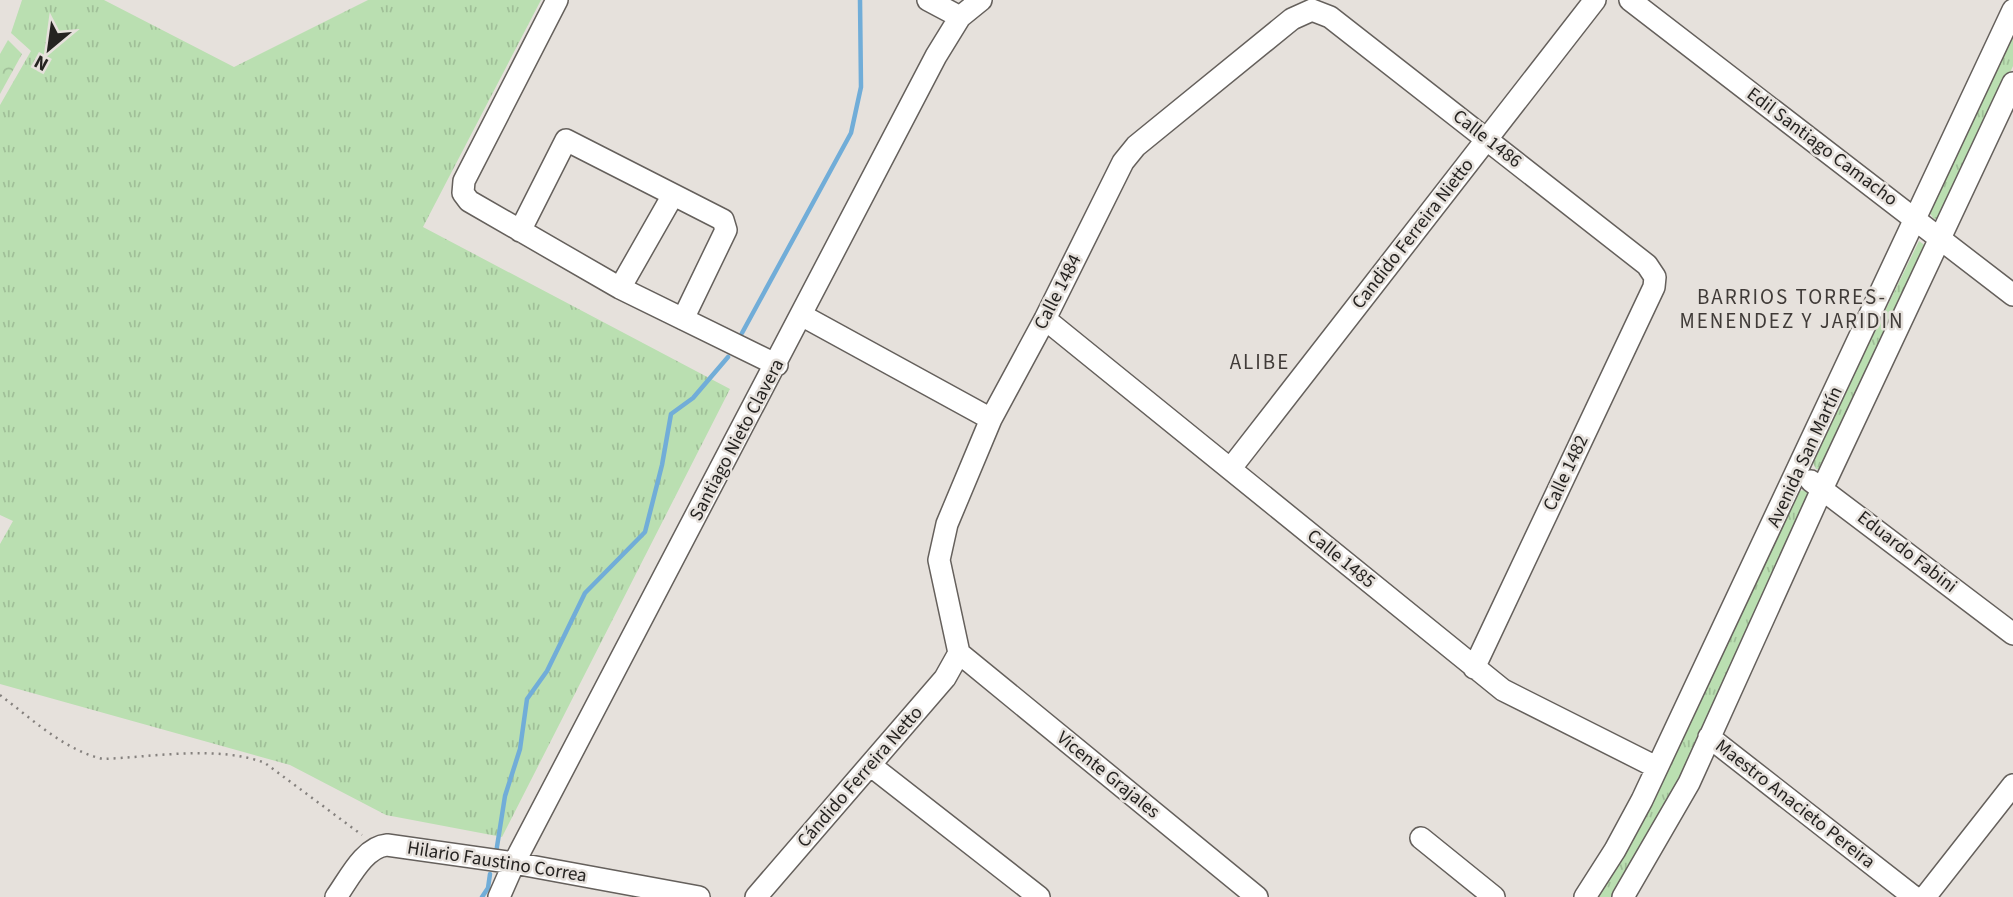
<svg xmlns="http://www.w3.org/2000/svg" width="2013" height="897" font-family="'Source Sans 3',sans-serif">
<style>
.grass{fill:url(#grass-tufts)}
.forest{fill:url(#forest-crowns)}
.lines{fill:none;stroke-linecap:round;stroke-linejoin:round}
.stream{stroke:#71add8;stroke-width:4.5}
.minor-casing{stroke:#65605c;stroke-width:24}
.path{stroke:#85817e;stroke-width:2.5;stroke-dasharray:2 5;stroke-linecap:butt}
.minor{stroke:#fff;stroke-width:21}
.labels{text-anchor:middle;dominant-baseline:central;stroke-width:5;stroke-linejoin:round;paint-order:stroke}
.street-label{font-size:19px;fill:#252321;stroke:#e6e1dc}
.neighbourhood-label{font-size:21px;letter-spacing:2px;fill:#403b38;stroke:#e6e1dc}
</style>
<defs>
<pattern id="grass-tufts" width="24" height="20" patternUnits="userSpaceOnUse" patternTransform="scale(1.75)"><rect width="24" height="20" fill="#badfb1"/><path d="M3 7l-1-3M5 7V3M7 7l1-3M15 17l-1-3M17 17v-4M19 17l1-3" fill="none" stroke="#a0bf98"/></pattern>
<pattern id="forest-crowns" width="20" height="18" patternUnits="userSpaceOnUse" patternTransform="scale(1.75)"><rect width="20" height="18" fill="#badfb1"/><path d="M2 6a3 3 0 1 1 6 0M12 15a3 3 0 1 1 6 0" fill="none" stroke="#a0bf98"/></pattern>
</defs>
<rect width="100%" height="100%" fill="#e6e1dc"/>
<path class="grass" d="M22,0h82l130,67 134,-67h173l-118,227 307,162 -228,448 -116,-22 -96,-50 -290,-81v-140l13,-23 -13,-6v-410l31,-54 -20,-18z
M2013,33v33l-71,152 -8,1 -5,-7z
M1919,241l7,5 -105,224 -5,-1 -4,-8z
M1806,490l4,4 -130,285 -67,118h-16l26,-41 175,-365z"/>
<path class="forest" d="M8,40l14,14 -22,40v-40z"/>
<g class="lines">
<path class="stream" d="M742,333l109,-200 10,-46 -1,-87
M496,853l9,-57 15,-47 7,-50 20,-28 38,-78 60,-61 17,-67 9,-51 22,-16 35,-41
M482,897l6,-9 2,-14"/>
<g class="minor-casing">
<path id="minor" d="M557,0l-93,181 -1,12 6,8 151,87 157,77
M928,0l32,17
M1630,0l383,295
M520,231l46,-91 157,80 3,10 -43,89
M620,288l53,-93
M803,316l188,103
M1045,319l458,371 153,77
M1231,468l364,-468
M1811,481l202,153
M959,653l-20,-93 8,-36 44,-105 54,-100 78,-157 13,-16 156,-127 20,-9 18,7 317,248 8,12 -1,10 -180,381
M959,653l298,244
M1709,737l205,160
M870,765l169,132
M1421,838l73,59
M336,897c13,-18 28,-50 51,-52l127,18 185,34
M499,897l15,-34 422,-807 24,-39 21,-17
M756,897l189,-219 14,-25
M1585,897l30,-47 27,-50 371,-790
M1623,897l66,-114 134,-296 190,-404
M1925,897l88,-112"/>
</g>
<path class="path" d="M0,695c32,24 64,55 103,64 49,-2 116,-14 162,4l97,72"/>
<use href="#minor" class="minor"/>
</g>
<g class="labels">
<g class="street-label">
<text transform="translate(1487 139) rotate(38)">Calle 1486</text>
<text transform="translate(1822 147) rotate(37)">Edil Santiago Camacho</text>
<text transform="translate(1413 234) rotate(-52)">Candido Ferreira Nietto</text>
<text transform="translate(1058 292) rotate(-63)">Calle 1484</text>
<text transform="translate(737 440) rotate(-62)">Santiago Nieto Clavera</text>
<text transform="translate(1805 457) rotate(-65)">Avenida San Martín</text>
<text transform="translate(1566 473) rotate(-65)">Calle 1482</text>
<text transform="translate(1907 552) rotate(38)">Eduardo Fabini</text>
<text transform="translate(1341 559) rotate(39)">Calle 1485</text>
<text transform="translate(1108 775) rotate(39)">Vicente Grajales</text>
<text transform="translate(860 777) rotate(-49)">Cándido Ferreira Netto</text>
<text transform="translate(1795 804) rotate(38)">Maestro Anacieto Pereira</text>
<text transform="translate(497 862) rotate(9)">Hilario Faustino Correa</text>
</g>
<g class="neighbourhood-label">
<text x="1792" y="297">BARRIOS TORRES-<tspan x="1792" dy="24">MENENDEZ Y JARIDIN</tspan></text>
<text x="1260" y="362">ALIBE</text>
</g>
</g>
<g transform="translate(49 49) rotate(209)" stroke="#e6e1dc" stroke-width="5" paint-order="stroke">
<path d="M0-5L12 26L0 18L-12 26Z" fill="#252321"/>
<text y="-10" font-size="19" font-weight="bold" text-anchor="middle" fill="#252321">N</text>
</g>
</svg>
